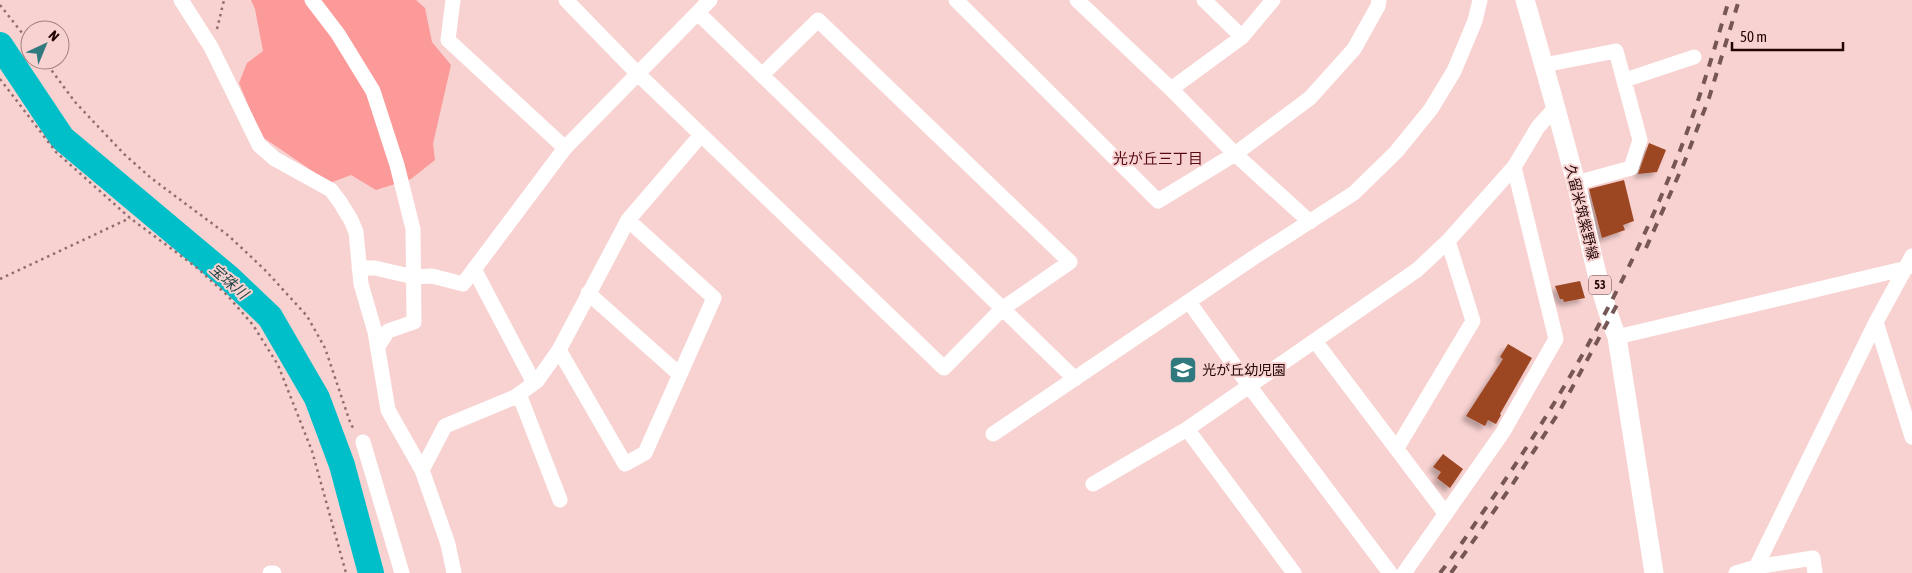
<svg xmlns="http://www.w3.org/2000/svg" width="1912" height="573" font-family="'Asap Condensed','Noto Sans JP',sans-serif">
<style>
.green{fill:#fb9a99}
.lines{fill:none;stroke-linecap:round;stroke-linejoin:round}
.river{stroke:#00bfc9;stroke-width:26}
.building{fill:#9c4623;filter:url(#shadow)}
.path{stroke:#906e6e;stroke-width:2.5;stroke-dasharray:2.5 4;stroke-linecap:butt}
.minor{stroke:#fff;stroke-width:15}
.major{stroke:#fff;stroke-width:19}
.rail{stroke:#775656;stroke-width:4;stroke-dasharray:9 9;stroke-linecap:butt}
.labels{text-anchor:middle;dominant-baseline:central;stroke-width:4;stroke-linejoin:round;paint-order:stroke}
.shield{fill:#f8d2d1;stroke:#624242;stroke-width:1}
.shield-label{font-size:12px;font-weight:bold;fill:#220405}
.street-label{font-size:14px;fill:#220405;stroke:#f8d2d1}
.poi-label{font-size:14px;fill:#220405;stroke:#f8d2d1;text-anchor:start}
.neighbourhood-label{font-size:15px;fill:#570a14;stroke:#f8d2d1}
.water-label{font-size:15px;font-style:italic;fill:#264547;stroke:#f8d2d1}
</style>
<defs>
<filter id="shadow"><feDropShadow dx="-4.5" dy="4.5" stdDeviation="2.5" flood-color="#0004"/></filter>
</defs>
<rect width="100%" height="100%" fill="#f8d2d1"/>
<path class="green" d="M251,0h165l9,8 7,34 19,23 -18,79 2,16 -24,19 -35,11 -25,-15 -21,8 -69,-47 -22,-53 8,-20 16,-12 -8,-42z"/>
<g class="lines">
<path class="river" d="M0,45l62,93 167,140 41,39 47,81 25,67 29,108"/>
</g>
<path class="building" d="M1649,143l17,7 -9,22 -19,2z
M1624,180l10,41 -11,4 2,5 -23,8 -13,-49z
M1580,281l5,17 -21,4 -1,-3h-3l-5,-13z
M1508,344l24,14 -32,56 1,1 -5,9 -8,-4 -3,6 -19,-10 37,-57 -3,-2z
M1443,454l20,15 -13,19 -13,-10 4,-6 -8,-5z"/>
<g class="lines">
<path class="path" d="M0,5l30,38
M217,29l7,-29
M44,60l31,42 49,52 27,24 78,58 37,35 41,45 18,32 26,77 4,5
M0,79l56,73 74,66 66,49 31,28 26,30 25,40 34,86 34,122
M0,279l130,-61"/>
<path class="minor" d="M181,0l30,47 48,98 16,14 56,31 9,12 11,18 5,12 5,52 14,48 13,78 34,60 26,74 6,29
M312,0l26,34 35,57 24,74 16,64 1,93 -26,9 -10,15
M453,0l-5,40 117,108
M566,0l71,73 307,295 58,-59 68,-47 -252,-242 -56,55
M956,0l202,201 77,-47 75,-56 44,-49 24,-43 1,-6
M1077,0l94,89 64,65 75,68
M1204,0l38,37
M698,13l377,366
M1544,65l72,-14 24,89 -9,28 -55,15
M1625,80l69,-23
M1171,89l71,-52 31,-37
M359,268h16l39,9 18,-1 31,8 102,-136 145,-148
M474,269l60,114
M588,293l91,81
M1189,302l61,85 140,186
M1876,322l36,115
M1617,337l290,-69
M1315,341l130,172
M559,350l66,114 20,-11 69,-155 -86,-78
M519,394l41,106
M1187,429l107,144
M993,434l260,-176 101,-65 42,-41 35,-43 23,-38 21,-50 5,-21
M363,442l39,131
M1397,448l76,-127 -25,-80
M422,470l23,-44 70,-29 22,-16 22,-31 69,-130 73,-85
M1093,484l94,-55 230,-159 31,-29 66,-74 24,-40 17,-19
M1756,567l120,-245 36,-66
M270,573h4
M1404,573l99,-141 53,-93 -42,-172
M1736,573l20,-6 57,-9 2,15"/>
<path class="major" d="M1525,0c18,61 35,122 51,183 13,52 21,105 41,154l37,236"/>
<path class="rail" d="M1646,248l38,-85 25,-65 30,-98
M1440,573c18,-23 33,-47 50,-71 74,-107 139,-223 187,-344 21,-52 36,-105 52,-158
M1451,573l61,-88 47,-73 60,-111"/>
</g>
<defs>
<g id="school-square" transform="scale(1.4375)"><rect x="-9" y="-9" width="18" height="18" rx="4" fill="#30797e" stroke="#f8d2d1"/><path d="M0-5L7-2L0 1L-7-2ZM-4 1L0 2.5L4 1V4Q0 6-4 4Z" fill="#fff"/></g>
</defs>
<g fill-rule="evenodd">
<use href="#school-square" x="1183" y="370"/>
</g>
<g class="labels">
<rect class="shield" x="1589" y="275.5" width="22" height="19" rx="4"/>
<g class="shield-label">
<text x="1600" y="285">53</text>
</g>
<g class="street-label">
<text transform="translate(1582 212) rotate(76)">久留米筑紫野線</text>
</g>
<g class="poi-label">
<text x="1202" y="370">光が丘幼児園</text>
</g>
<g class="neighbourhood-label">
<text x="1158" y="158">光が丘三丁目</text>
</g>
<g class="water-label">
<text transform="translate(229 281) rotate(41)">宝珠川</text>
</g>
</g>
<g transform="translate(45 45) rotate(44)"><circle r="24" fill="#f8d2d1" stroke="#a2807f"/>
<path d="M0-4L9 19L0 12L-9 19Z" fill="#30797e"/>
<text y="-8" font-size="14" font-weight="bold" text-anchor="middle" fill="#220405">N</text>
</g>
<path d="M1732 42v8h111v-8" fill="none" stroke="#220405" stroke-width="2.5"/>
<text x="1740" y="42" font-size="15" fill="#220405" stroke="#f8d2d1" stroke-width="4" paint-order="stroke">50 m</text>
</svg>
